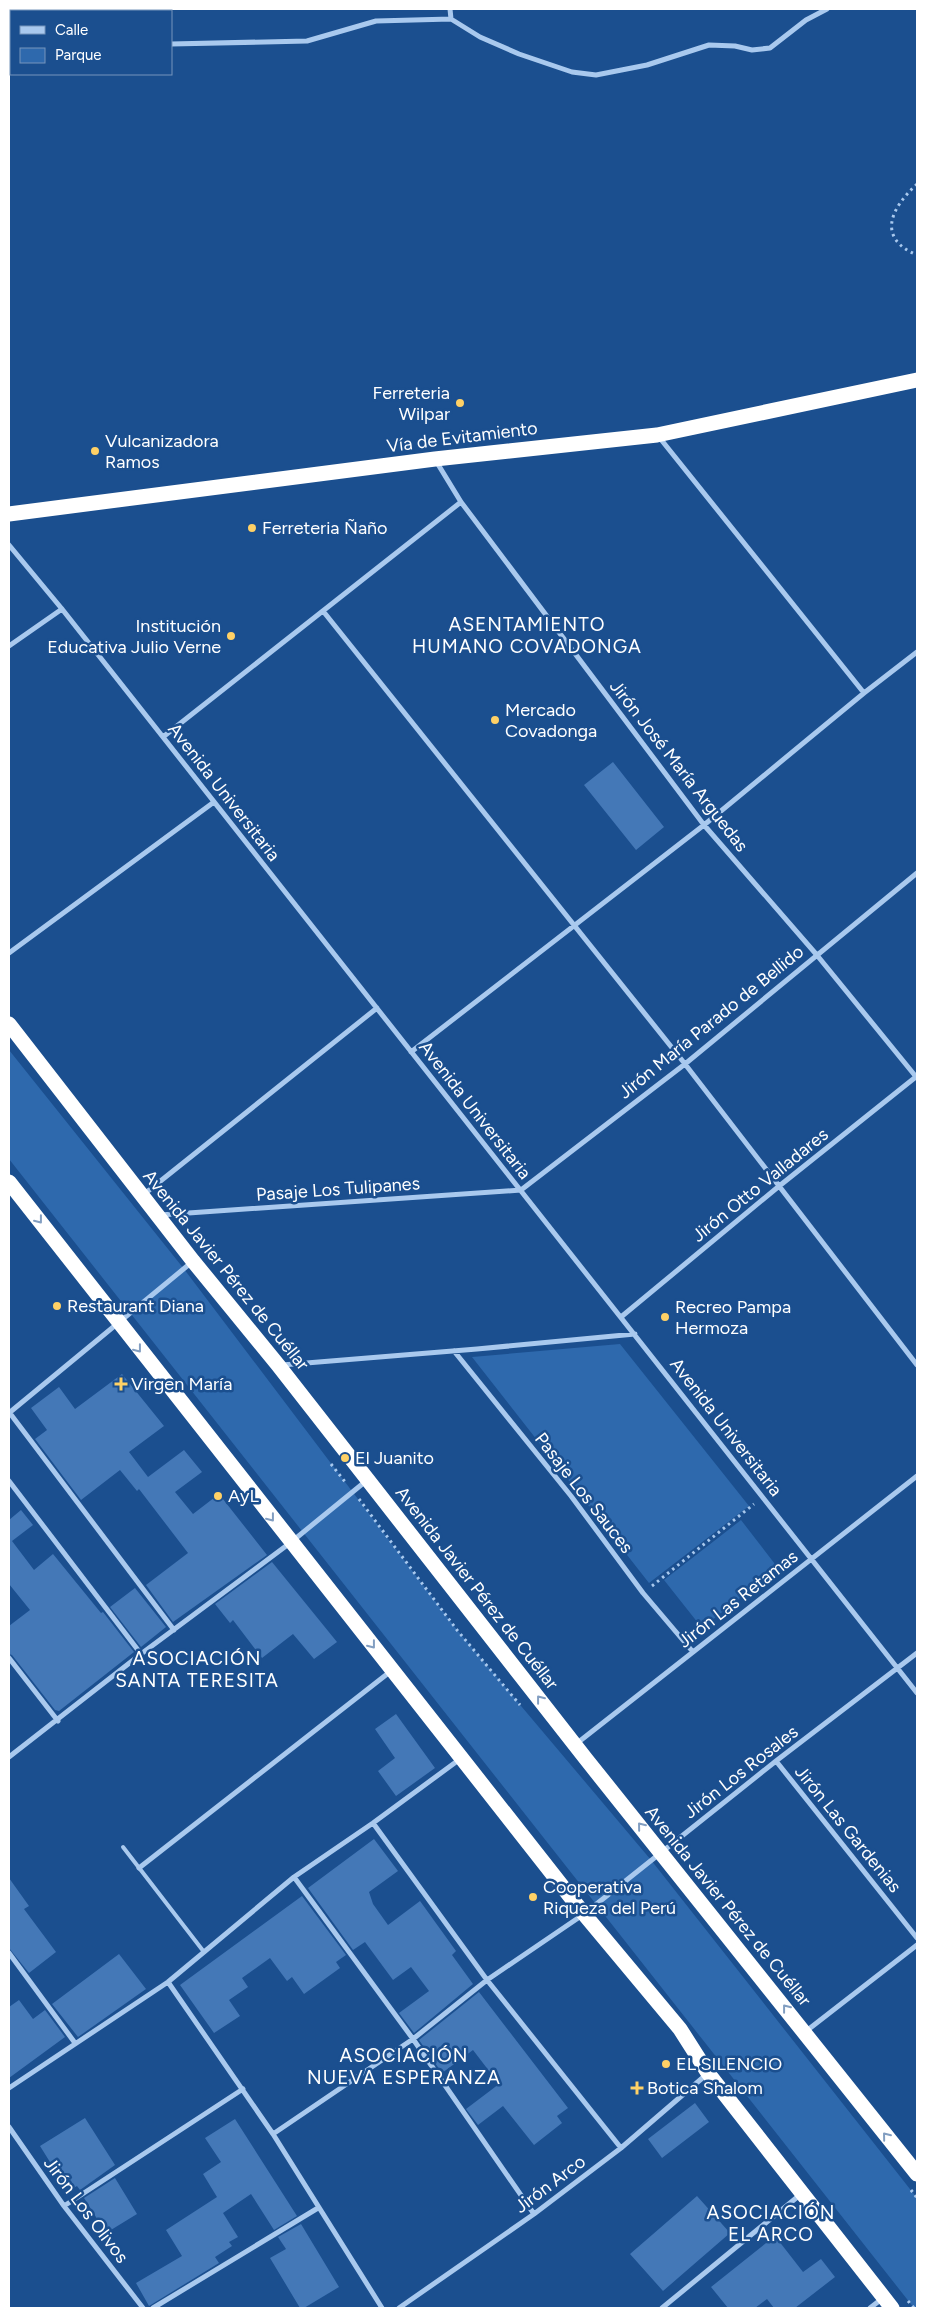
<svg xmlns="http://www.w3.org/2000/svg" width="926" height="2317" font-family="Figtree,sans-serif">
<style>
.green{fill:#2e69ad}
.building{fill:#4478b7}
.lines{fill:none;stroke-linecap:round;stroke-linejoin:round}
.path{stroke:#a9c9ee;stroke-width:3;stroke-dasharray:2.5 4;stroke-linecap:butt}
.lane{stroke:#a9c9ee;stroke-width:4}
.street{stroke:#a9c9ee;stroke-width:5}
.highway{stroke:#fff;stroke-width:15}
.oneway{stroke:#829ec1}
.poi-dot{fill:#ffd166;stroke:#1b4f8f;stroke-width:2}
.labels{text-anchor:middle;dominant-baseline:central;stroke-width:5;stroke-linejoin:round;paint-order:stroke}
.poi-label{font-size:18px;fill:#fff;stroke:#1b4f8f;text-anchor:start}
.street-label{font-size:18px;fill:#fff;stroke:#1b4f8f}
.neighbourhood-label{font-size:19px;letter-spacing:1px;fill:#fff;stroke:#1b4f8f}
</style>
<rect width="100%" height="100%" fill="#1b4f8f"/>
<path class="green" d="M9,1050l175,219 273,361 194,230 266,338v110h-3l-905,-1149z
M620,1344l129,162 -100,77 -177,-226z
M741,1520l37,48 -76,60 -38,-48z"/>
<path class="building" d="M613,762l51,65 -28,23 -52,-65z
M122,1374l42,52 -35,26 19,25 36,-27 18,22 -27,20 18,22 26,-20 48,61 -94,67 -27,-37 42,-32 -49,-64 -2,2 -17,-21 -39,30 -46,-61 12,-9 -16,-22 28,-21 16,22z
M21,1510l12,15 -21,16 22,29 19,-16 48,59 2,-1 31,40 -75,59 -4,-1 -43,-55 -3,-1v-28l21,-16 -21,-26v-64z
M272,1562l65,80 -23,17 -21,-25 -31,24 -29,-38 -3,3 -15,-19z
M135,1588l31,39 -25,20 -31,-40z
M396,1714l39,54 -39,28 -18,-25 17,-13 -20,-29z
M374,1839l24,32 -29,21 4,12 15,21 32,-24 36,50 -4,4 21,29 -59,49 -15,-20 30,-22 -18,-24 -18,13 -28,-38 -12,8 -45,-62z
M9,1878l20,28 -5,3 32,43 -27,21 -20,-25z
M302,1896l44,59 -10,7 4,6 -36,26 -12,-17 -5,4 -17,-23 -28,20 6,9 -19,13 11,16 -26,17 -34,-48z
M119,1954l27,35 -68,48 -26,-33z
M479,1992l89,116 -11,8 5,7 -28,22 -31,-39 -25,19 -12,-16 33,-25 -26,-34 -31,23 -23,-33z
M19,2000l14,19 12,-9 20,27 -56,41v-71z
M695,2103l14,19 -47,36 -14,-19z
M85,2118l30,47 -35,25 -3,-4 -9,5 -28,-45z
M235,2119l62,97 -23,14 -23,-36 -28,19 15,24 -9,5 3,4 -17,11 4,6 -70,43 -13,-23 46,-27 -16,-26 51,-33 -14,-23 18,-12 -16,-24z
M115,2178l22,36 -31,19 -22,-35z
M697,2196l33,37 -67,58 -33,-37z
M301,2224l38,63 -35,21h-4l-30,-50 16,-9 -8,-12z
M775,2236l28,36 18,-13 14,18 -40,31h-21l-7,-9 -12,9h-27l-17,-21z"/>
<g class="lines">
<path class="path" d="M917,184c-26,24 -41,54 0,71
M331,1464l15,19
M359,1499l98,131 63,75
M652,1586l102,-82
M911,2190l6,8
M908,2301l6,7"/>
<path class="lane" d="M123,1847l81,105"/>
<path class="street" d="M450,9l1,10
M171,44l136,-3 69,-20 75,-2 29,18 39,17 53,18 24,3 51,-10 62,-20 26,1 17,4 18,-2 36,-28 21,-11
M659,437l205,256
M436,461l25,41 243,323 112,129 101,124
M9,545l53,64 855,1084
M323,611l362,453 232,301
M9,646l53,-37
M163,737l298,-235
M9,953l205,-151
M411,1052l293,-227 160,-132 53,-41
M143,1195l234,-187
M160,1215l361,-25 164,-126 232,-191
M621,1317l157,-130 139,-111
M454,1351l117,145 72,97 50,59
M282,1365l195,-16 158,-15
M9,1412l165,218
M9,1413l183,-151
M9,1481l132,173
M9,1658l49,63
M576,1744l341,-268
M9,1757l132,-103 149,-111 76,-62
M776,1761l141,177
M373,1823l114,157 134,168
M139,1868l252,-197
M294,1877l119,162 121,175
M9,1953l66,90
M168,1982l105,152 109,174
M805,2032l112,-87
M9,2088l159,-106 126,-105 79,-54 87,-64
M9,2127l55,79 79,102
M273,2134l140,-95 74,-59 97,-66 192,-153 141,-108
M64,2206l179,-117
M153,2308l165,-100
M399,2308l135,-94 87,-66 86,-74
M662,2308l139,-114
M870,2308l13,-10"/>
<path class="highway" d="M9,514l426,-55 222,-24 260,-55
M9,1024l184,237 85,104 308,394 331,415
M9,1182l575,732 96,115 28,44 184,235"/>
</g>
<defs><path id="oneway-chevron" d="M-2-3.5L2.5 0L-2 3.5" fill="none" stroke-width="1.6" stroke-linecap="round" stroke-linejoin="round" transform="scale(1.25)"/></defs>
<g class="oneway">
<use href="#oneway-chevron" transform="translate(39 1220) rotate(52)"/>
<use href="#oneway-chevron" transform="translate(138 1349) rotate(52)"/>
<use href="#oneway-chevron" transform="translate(271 1518) rotate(52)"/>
<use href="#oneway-chevron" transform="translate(372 1645) rotate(52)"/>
<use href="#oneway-chevron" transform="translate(540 1699) rotate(-128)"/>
<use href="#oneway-chevron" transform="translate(641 1826) rotate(-129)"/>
<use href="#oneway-chevron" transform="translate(786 2008) rotate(-128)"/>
<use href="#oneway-chevron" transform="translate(886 2136) rotate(-129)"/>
</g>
<g class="poi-dot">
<circle cx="460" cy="403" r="5"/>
<circle cx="95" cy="451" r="5"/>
<circle cx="252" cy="528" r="5"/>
<circle cx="231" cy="636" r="5"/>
<circle cx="495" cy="720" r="5"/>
<circle cx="57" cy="1306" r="5"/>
<circle cx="665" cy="1317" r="5"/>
<path d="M118.5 1376.5h5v5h5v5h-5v5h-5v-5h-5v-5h5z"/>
<circle cx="345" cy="1458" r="5"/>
<circle cx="218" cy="1496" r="5"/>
<circle cx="533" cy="1897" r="5"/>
<circle cx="666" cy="2064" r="5"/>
<path d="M634.5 2080.5h5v5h5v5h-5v5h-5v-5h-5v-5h5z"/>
</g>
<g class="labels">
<g class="poi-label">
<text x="450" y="393" text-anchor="end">Ferreteria<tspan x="450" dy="21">Wilpar</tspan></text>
<text x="105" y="441">Vulcanizadora<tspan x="105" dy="21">Ramos</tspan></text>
<text x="262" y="528">Ferreteria Ñaño</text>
<text x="221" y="626" text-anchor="end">Institución<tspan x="221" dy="21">Educativa Julio Verne</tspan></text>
<text x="505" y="710">Mercado<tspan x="505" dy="21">Covadonga</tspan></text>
<text x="67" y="1306">Restaurant Diana</text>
<text x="675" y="1307">Recreo Pampa<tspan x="675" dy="21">Hermoza</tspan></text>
<text x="131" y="1384">Virgen María</text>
<text x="355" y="1458">El Juanito</text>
<text x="228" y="1496">AyL</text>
<text x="543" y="1887">Cooperativa<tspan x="543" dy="21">Riqueza del Perú</tspan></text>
<text x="676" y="2064">EL SILENCIO</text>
<text x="647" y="2088">Botica Shalom</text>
</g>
<g class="street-label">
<text transform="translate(462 437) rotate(-7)">Vía de Evitamiento</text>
<text transform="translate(679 766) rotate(52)">Jirón José María Arguedas</text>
<text transform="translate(224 792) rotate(52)">Avenida Universitaria</text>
<text transform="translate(711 1022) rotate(-39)">Jirón María Parado de Bellido</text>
<text transform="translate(475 1110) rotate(52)">Avenida Universitaria</text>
<text transform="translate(760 1185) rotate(-39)">Jirón Otto Valladares</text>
<text transform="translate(338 1189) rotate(-4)">Pasaje Los Tulipanes</text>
<text transform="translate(226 1270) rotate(51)">Avenida Javier Pérez de Cuéllar</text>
<text transform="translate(726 1427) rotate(52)">Avenida Universitaria</text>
<text transform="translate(584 1493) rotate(52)">Pasaje Los Sauces</text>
<text transform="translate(477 1588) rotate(52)">Avenida Javier Pérez de Cuéllar</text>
<text transform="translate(738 1599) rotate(-38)">Jirón Las Retamas</text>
<text transform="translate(741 1772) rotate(-38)">Jirón Los Rosales</text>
<text transform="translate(848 1829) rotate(51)">Jirón Las Gardenias</text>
<text transform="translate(728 1906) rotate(51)">Avenida Javier Pérez de Cuéllar</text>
<text transform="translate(550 2184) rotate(-37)">Jirón Arco</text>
<text transform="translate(86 2210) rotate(53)">Jirón Los Olivos</text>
</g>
<g class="neighbourhood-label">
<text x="527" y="624">ASENTAMIENTO<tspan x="527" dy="22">HUMANO COVADONGA</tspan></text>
<text x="197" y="1658">ASOCIACIÓN<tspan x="197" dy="22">SANTA TERESITA</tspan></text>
<text x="404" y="2055">ASOCIACIÓN<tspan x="404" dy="22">NUEVA ESPERANZA</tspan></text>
<text x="771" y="2212">ASOCIACIÓN<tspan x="771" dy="22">EL ARCO</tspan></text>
</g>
</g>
<rect width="926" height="2317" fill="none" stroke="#ffffff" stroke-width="20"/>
<rect x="10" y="10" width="162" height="65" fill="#1b4f8f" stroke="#7695bc"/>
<rect x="20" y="26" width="25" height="8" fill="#a9c9ee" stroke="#7695bc"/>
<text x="55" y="35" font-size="15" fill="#ffffff">Calle</text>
<rect x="20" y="48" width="25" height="15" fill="#2e69ad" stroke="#7695bc"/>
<text x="55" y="60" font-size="15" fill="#ffffff">Parque</text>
</svg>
